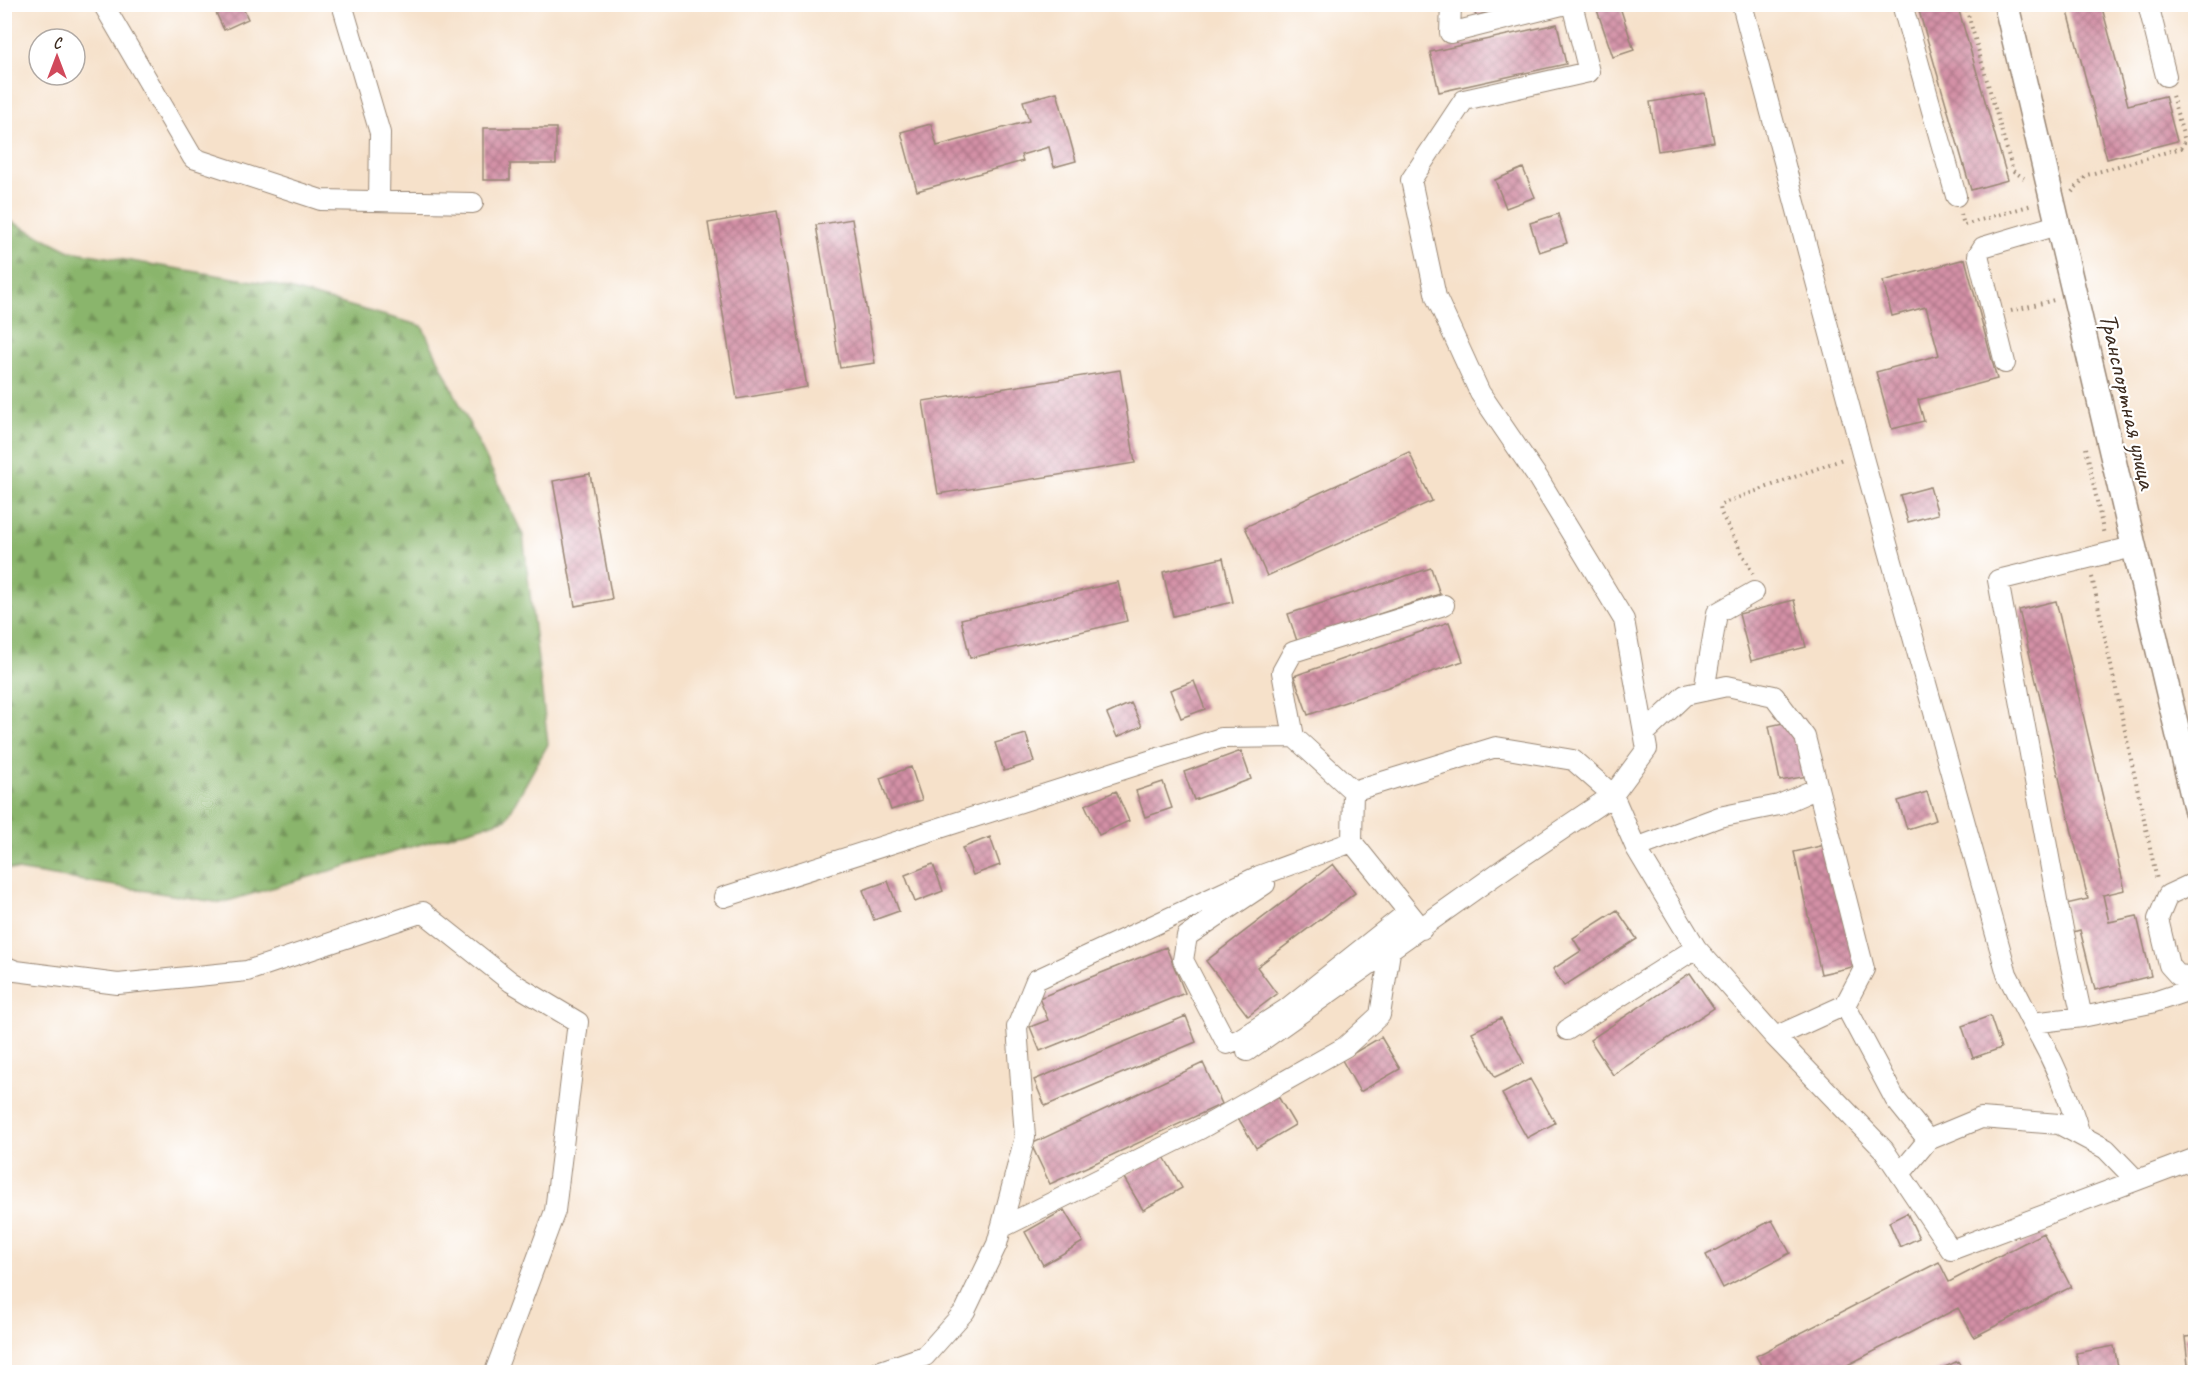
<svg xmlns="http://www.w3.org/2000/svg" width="2200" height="1377" font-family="Caveat,sans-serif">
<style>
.forest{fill:url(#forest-firs);stroke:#627045;stroke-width:1.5}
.building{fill:url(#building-cross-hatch)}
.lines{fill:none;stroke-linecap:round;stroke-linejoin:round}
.minor-casing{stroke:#988674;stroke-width:22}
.major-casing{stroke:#988674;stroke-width:27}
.path{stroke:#988674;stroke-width:4;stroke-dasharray:1.5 4.5;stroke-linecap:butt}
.minor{stroke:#fff;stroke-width:20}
.major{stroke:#fff;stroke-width:24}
.labels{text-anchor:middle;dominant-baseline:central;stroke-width:4.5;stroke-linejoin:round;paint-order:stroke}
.street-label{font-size:26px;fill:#3b2a1e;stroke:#fff}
</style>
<defs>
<pattern id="forest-firs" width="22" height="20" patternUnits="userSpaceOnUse" patternTransform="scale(1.5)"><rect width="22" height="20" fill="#8ab56c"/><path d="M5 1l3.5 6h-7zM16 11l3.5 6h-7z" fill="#729358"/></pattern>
<pattern id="building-cross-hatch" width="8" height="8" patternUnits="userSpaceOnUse" patternTransform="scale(1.5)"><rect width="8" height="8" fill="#d390a6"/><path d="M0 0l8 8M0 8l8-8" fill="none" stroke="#ac7687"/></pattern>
</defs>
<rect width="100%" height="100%" fill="#fff"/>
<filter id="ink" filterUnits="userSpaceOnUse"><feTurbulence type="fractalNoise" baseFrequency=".0167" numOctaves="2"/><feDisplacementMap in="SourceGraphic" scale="12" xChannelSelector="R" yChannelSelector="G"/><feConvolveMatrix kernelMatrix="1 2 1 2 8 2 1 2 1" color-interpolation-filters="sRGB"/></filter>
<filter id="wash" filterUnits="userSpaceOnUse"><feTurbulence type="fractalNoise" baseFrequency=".008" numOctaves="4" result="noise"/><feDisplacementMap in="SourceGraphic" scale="24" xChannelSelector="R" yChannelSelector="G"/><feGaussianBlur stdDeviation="1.35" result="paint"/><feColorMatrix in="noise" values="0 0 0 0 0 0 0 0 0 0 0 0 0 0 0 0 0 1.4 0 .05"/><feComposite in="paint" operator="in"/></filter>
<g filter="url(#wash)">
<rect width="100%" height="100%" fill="#f6e1ca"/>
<path class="forest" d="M4,218l66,33 201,33 151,42 101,209 25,209 -42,75 -285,84 -216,-35z"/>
<g id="blocks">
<path class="building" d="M212,4h29l7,15 -24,11z
M1472,4h37v1l-33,11z
M1595,4h24l15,46 -21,7z
M1917,4h40l51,176 -37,10z
M2066,4h35l27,101 37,-9 12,45 -70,18z
M1557,24l9,40 -127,28 -9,-40z
M1057,92l19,69 -22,6 -5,-20 -28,8 2,6 -106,30 -16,-59 30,-8 6,22 92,-25 -6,-20z
M1705,93l9,49 -56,9 -8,-49z
M483,128h73v36h-46v16h-27z
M1523,168l12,29 -29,11 -11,-28z
M777,211l30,176 -70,12 -29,-176z
M1558,214l9,29 -28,9 -9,-29z
M852,219l23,144 -35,5 -24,-143z
M1965,259l32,120 -79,21 6,21 -32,8 -16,-57 63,-17 -13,-48 -34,9 -9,-35z
M1120,370l15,93 -197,31 -15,-93z
M1409,452l23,49 -165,75 -22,-49z
M590,474l22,125 -37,7 -22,-125z
M1930,487l8,27 -30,8 -8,-27z
M1223,558l10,44 -60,14 -10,-44z
M1431,568l9,26 -143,47 -9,-27z
M1118,582l9,39 -157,37 -9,-39z
M1794,600l12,47 -55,14 -12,-47z
M2056,601l69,289 -22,5 6,27 28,-6 14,60 -56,14 -15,-60 -7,2 -7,-28 22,-5 -69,-289z
M1449,622l14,39 -155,54 -14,-39z
M1194,681l11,28 -24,9 -11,-28z
M1131,703l11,23 -25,11 -10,-23z
M1803,719l11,56 -34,6 -11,-55z
M1026,734l8,28 -30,9 -9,-28z
M1241,751l10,28 -57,21 -10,-28z
M911,767l11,33 -31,10 -11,-32z
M1163,782l9,26 -27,9 -9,-26z
M1116,791l13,30 -30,14 -14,-30z
M1927,792l9,28 -29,9 -9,-28z
M990,837l10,28 -27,10 -11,-27z
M1834,843l27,122 -40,9 -27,-122z
M933,864l10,27 -28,11 -10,-27z
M1333,864l22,29 -98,74 20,27 -29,22 -42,-55z
M888,881l11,30 -25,9 -11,-30z
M1617,910l20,29 -73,47 -11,-17 28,-18 -8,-13z
M1166,947l19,46 -145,58 -10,-24 18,-7 -9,-22z
M1690,973l24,35 -101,67 -23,-35z
M1186,1016l10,26 -151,64 -11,-26z
M1990,1016l11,32 -28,10 -11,-32z
M1501,1018l23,45 -29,14 -23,-45z
M1381,1037l19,32 -40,23 -18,-32z
M1203,1063l19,41 -172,80 -19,-40z
M1530,1079l25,44 -28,15 -25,-44z
M1276,1093l19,32 -39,23 -19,-32z
M1163,1155l19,33 -39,22 -19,-32z
M1064,1210l19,32 -40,23 -18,-33z
M1907,1213l12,25 -19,9 -11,-25z
M1772,1220l18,33 -67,35 -17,-33z
M2043,1233l28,54 -97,50 -16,-29 -124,64h-69l-9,-16 183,-94 10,20z
M2196,1336v28l-8,1 -3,-28z
M2114,1346l5,26h-39l-4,-19z
M1958,1361l6,11h-30z"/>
</g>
</g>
<g filter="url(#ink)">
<use href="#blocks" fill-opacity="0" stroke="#988674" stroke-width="1.5"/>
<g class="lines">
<g class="minor-casing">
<path id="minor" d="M103,4l90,154 128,42 152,3
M342,4l38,129 -1,68
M1451,4l-1,29 116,-29
M1742,4l120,450 145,520 25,49 50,-6 69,-14 45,-15
M1902,4l54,192
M2148,4l18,72
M2005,363l-27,-108 5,-8 74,-22
M1704,691l13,-78 37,-21
M1645,733l40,-38 42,-9 47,10 31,41 59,232 -19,36 50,94 33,41 -28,34
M1294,737l-12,-65 11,-20 151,-47
M1353,791l143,-44 77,13 40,35 23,53 60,100 79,89 109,113 67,100 245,-92
M1636,848l83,-31 60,-12 39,-17
M2196,882l-28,13 -10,24 11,46 9,10 18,2
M1265,884l-78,52 -4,24 44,84 13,-5 45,-29 123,-98
M724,897l497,-159 73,-1 59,54 -1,51
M4,966l12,5 102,13 129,-13 176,-59 88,70 67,40 -23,189 -60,161
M2082,1017l-24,-111 -60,-326 135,-33
M2032,1023c22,37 36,71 48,112
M1567,1030l129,-82
M1775,1037l70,-32
M1247,1051l261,-185 105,-71 34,-46 -23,-129 -86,-142 -58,-85 -44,-96 -25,-117 53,-80 125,-28 -17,-68
M1928,1140l53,-22 78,6 47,25 30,31
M1001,1228l199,-99 145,-82 35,-32 10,-63
M878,1372l47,-16 40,-45 32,-67 28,-107 -8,-110 19,-47 223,-104 93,-34 70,87"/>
</g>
<g class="major-casing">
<path id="major" d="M2006,4l190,806"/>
</g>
<path class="path" d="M1965,4l48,167 11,7
M2072,192l15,-17 94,-27 4,-7 -14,-49
M1961,214l3,11 68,-20
M2011,311l43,-11
M2086,448l18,87
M1753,574l-32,-61 -1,-6 4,-4 119,-44
M2092,577l65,303"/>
<use href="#minor" class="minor"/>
<use href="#major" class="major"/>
</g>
</g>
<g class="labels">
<g class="street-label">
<text transform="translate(2128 401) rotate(77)">Транспортная улица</text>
</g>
</g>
<rect width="2200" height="1377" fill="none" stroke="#fff" stroke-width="24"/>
<g transform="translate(57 57)"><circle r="28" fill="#ffffff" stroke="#b1aaa5" stroke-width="1.5"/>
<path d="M0-4.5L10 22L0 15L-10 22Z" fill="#d1495b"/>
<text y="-9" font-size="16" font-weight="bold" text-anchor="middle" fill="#3b2a1e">С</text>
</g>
</svg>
